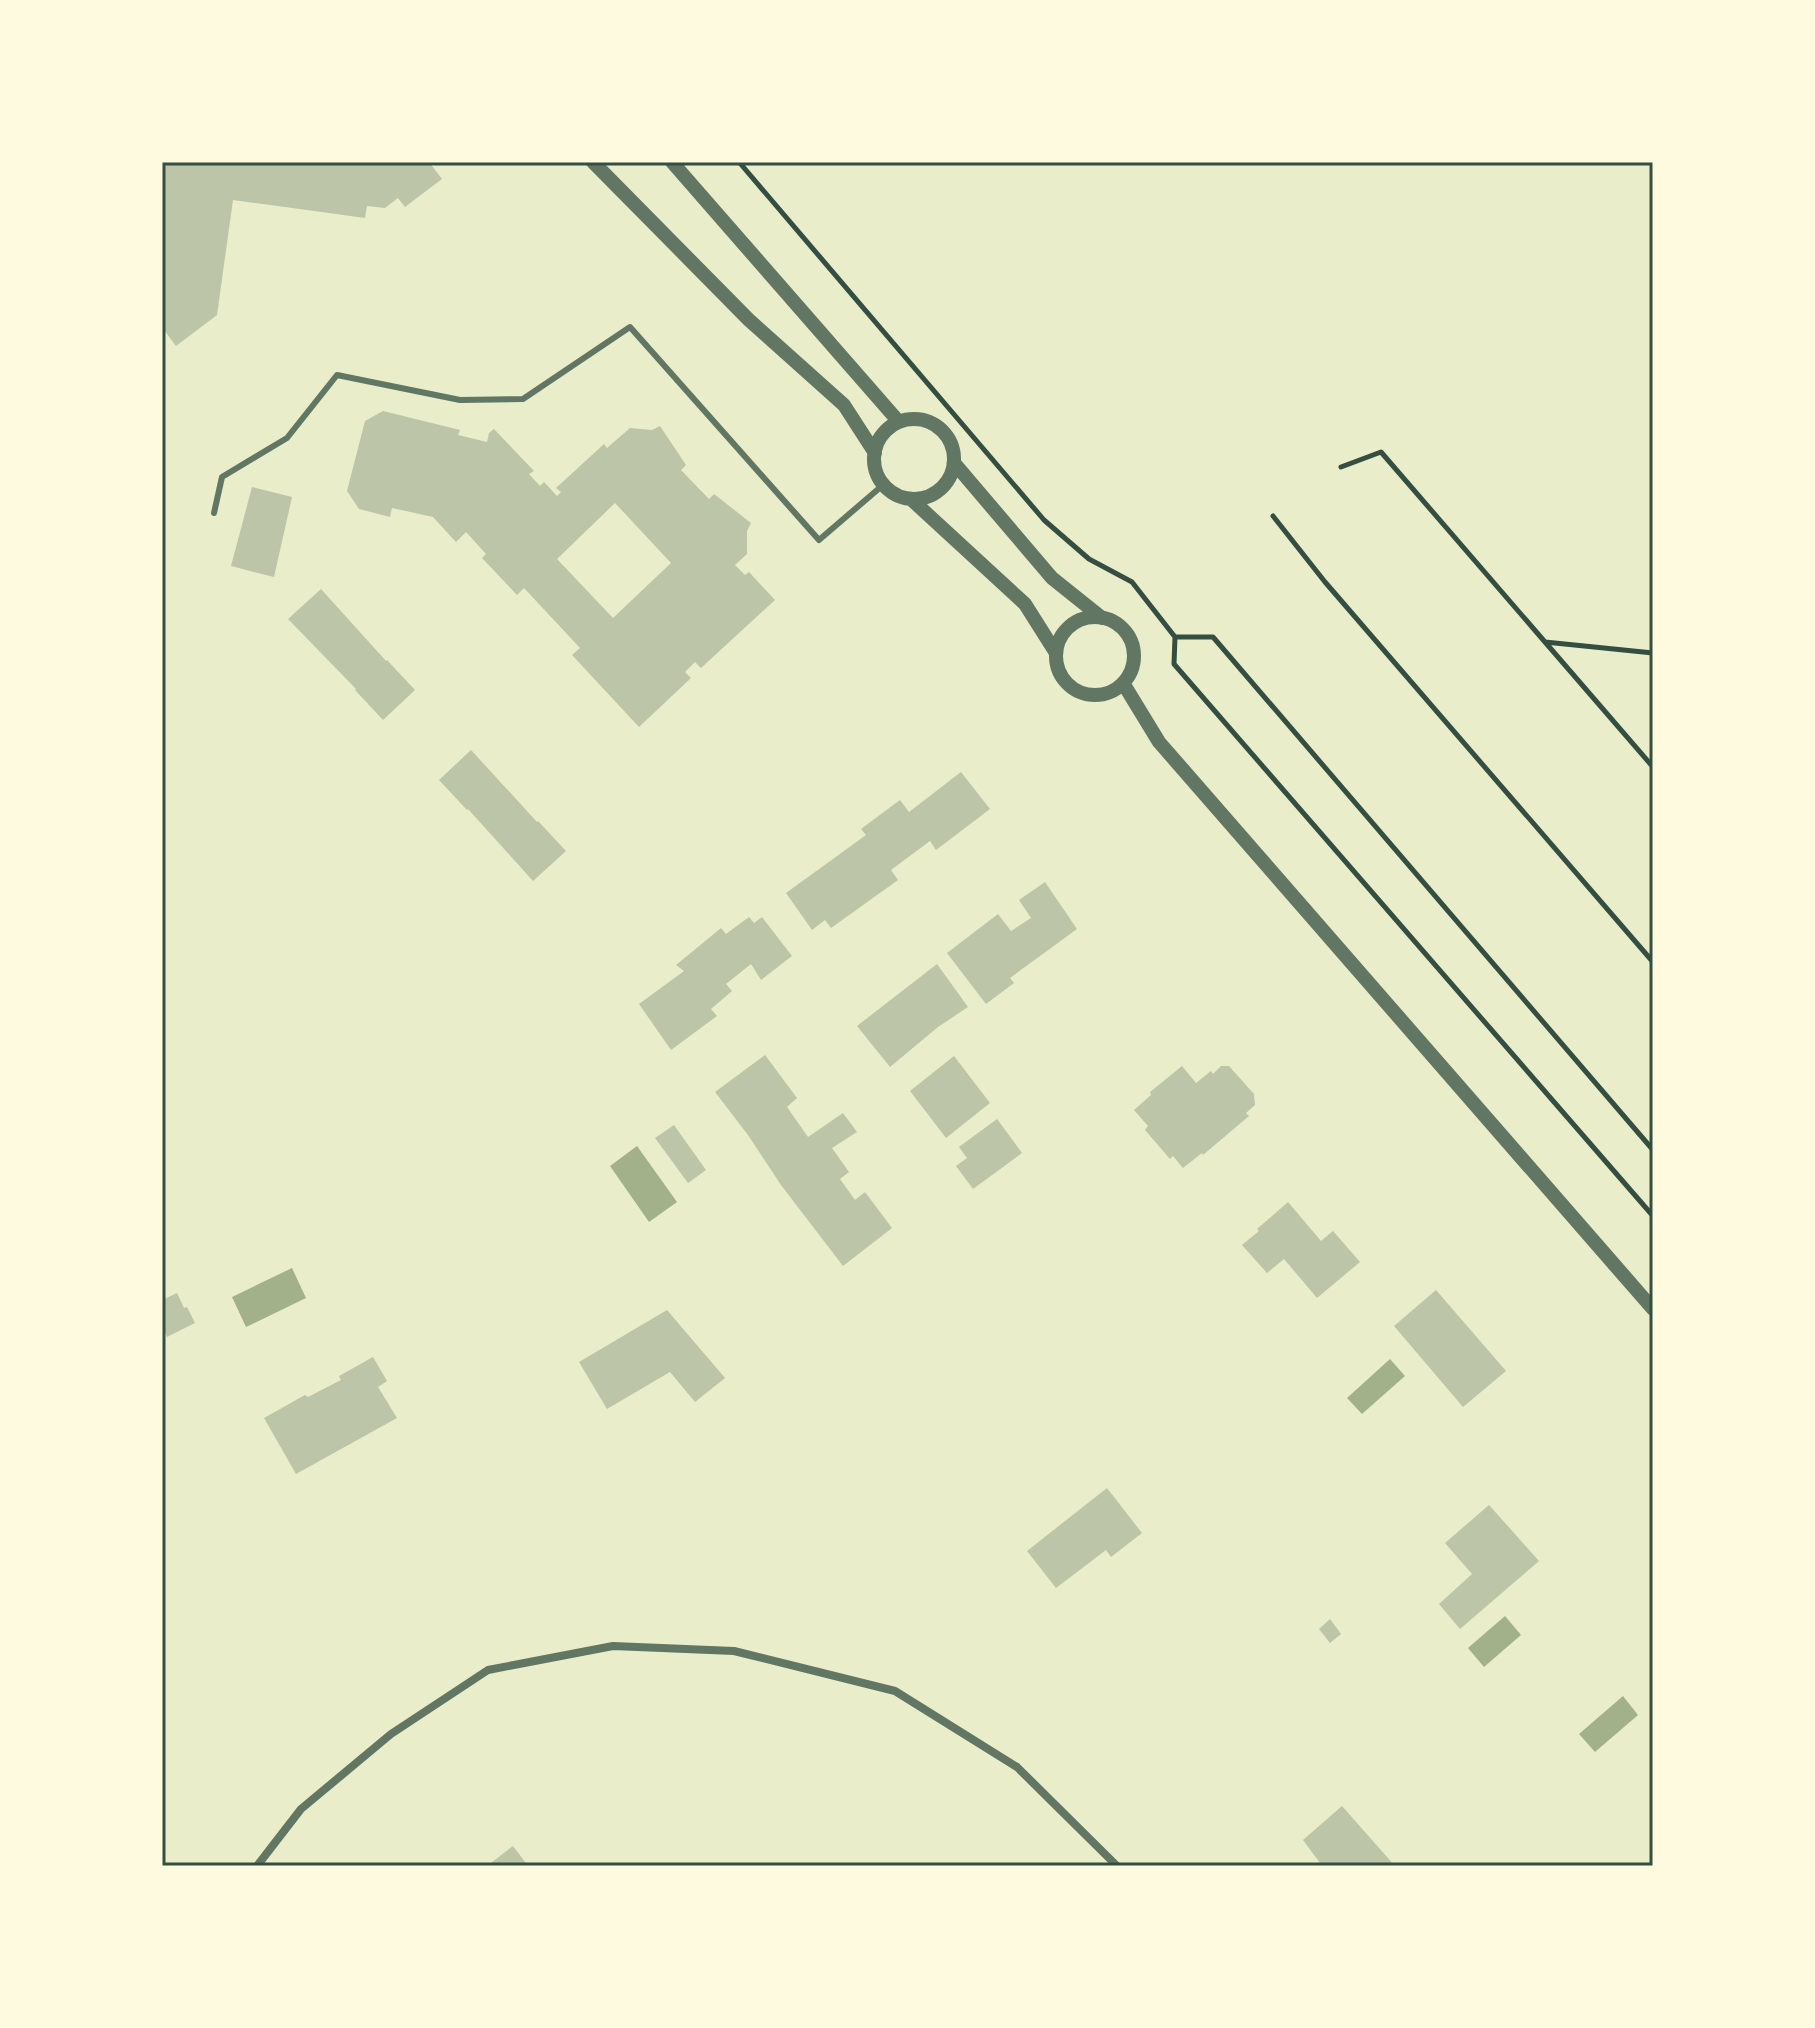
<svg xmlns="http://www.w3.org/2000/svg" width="1815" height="2028" font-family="'Titillium Web',sans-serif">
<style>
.water{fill:#a3b18a}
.building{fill:#bcc5a7;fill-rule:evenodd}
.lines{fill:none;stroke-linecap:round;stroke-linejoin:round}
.path{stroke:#344e41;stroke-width:5}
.service{stroke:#617663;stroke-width:6}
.minor{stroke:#617663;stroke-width:8}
.tertiary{stroke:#617663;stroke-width:14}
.neatline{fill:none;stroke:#344e41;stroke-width:3}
</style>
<rect width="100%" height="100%" fill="#e9edc9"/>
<path class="water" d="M637,1146l40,56 -28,20 -39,-56z
M292,1268l14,30 -60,29 -14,-30z
M1390,1359l15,17 -43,38 -15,-16z
M1505,1616l16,19 -37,32 -16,-19z
M1623,1696l15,19 -43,37 -16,-18z"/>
<path class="building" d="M162,162h267l13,17 -37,28 -7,-9 -13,10 -18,-2 -2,12 -132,-18 -16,115 -41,31 -14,-19z
M383,411l77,19 -2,5 29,7 2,-9 5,-4 40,42 -5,3 11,12 4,-4 13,14 4,-4 -5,-4 48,-44 3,4 23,-20 22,2 8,-4 26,39 -5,5 28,29 5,-5 37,29 -4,8v23l-12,11 10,10 4,-3 26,28 -74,68 -6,-6 -10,10 6,6 -52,49 -67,-72 8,-7 -56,-60 -7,7 -35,-37 4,-4 -20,-22 -10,10 -23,-25 -41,-9 -2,9 -31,-8 -12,-18 18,-70zM615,503l56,60 -58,55 -56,-59z
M252,487l40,10 -18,80 -43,-11z
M321,589l65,72 1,-1 28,30 -32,30 -28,-30 1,-1 -68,-70z
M471,750l66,72 1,-1 28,30 -33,30 -65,-72 -1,1 -28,-30z
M961,772l29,37 -54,41 -6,-9 -39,29 7,10 -67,48 -6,-8 -13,10 -26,-37 80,-58 -5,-6 39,-29 9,12z
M1045,882l32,47 -67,49 4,5 -28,21 -39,-51 51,-39 13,17 20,-13 -12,-18z
M749,917l5,6 8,-6 30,39 -31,24 -10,-16 -25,20 6,7 -21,18 6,7 -46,34 -32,-46 45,-33 -8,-6 45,-37 5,6z
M937,964l31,43 -30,20 -48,40 -33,-41z
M765,1055l32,43 -10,9 21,30 35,-24 14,19 -25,16 17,24 -9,7 15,21 10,-8 27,36 -49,38 -62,-81 -33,-50 -33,-43z
M954,1056l36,47 -44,35 -36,-47z
M1182,1066l14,17 15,-12 2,3 8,-8h8l25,28 1,11 -9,8 3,3 -46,39 -1,-2 -19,15 -10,-12 -3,3 -25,-29 3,-4 -14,-16 17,-15 -1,-3z
M997,1119l25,34 -49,36 -17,-23 11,-8 -8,-11z
M674,1125l32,45 -18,13 -33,-45z
M1288,1202l33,39 12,-10 27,31 -43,36 -33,-39 -17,14 -25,-28 17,-14 -2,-2z
M1436,1290l70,81 -43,36 -69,-81z
M177,1293l7,15 3,-1 8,16 -28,14 -5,-11v-26z
M667,1310l58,68 -30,24 -25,-30 -63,37 -28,-47z
M373,1357l14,24 -9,6 19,31 -101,56 -32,-56 41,-23 3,2 33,-17 -2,-4z
M1107,1488l35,45 -31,24 -5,-7 -50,38 -29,-37z
M1489,1505l50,56 -79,68 -21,-25 33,-30 -27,-31z
M1330,1619l11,15 -11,9 -11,-14z
M1342,1806l53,60h-71l-4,-3 -17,-23z
M513,1846l15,20h-41z"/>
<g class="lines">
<path class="path" d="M739,162l305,358 45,39 43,23 43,55 -1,27 479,552
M1341,467l40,-15 164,190
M1273,516l52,66 328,380
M1175,637h38l440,513
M1653,653l-108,-11 108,125"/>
<path class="service" d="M214,513l8,-36 65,-39 50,-63 123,25 63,-1 107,-72 189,213 64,-55"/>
<path class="minor" d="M257,1866l44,-57 90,-75 97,-64 125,-24 121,5 161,40 122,76 100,99"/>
<path class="tertiary" d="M593,162l156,158 95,85 31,48
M672,162l227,260
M874 459a40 40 0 1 1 80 0a40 40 0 1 1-80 0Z
M955,464l97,114 50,40
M912,500l113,104 31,49
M1056 656a39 39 0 1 1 78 0a39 39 0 1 1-78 0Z
M1123,683l36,59 494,567"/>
</g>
<rect width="1815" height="2028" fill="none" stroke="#fefae0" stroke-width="328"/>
<rect x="164" y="164" width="1487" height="1700" class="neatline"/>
</svg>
